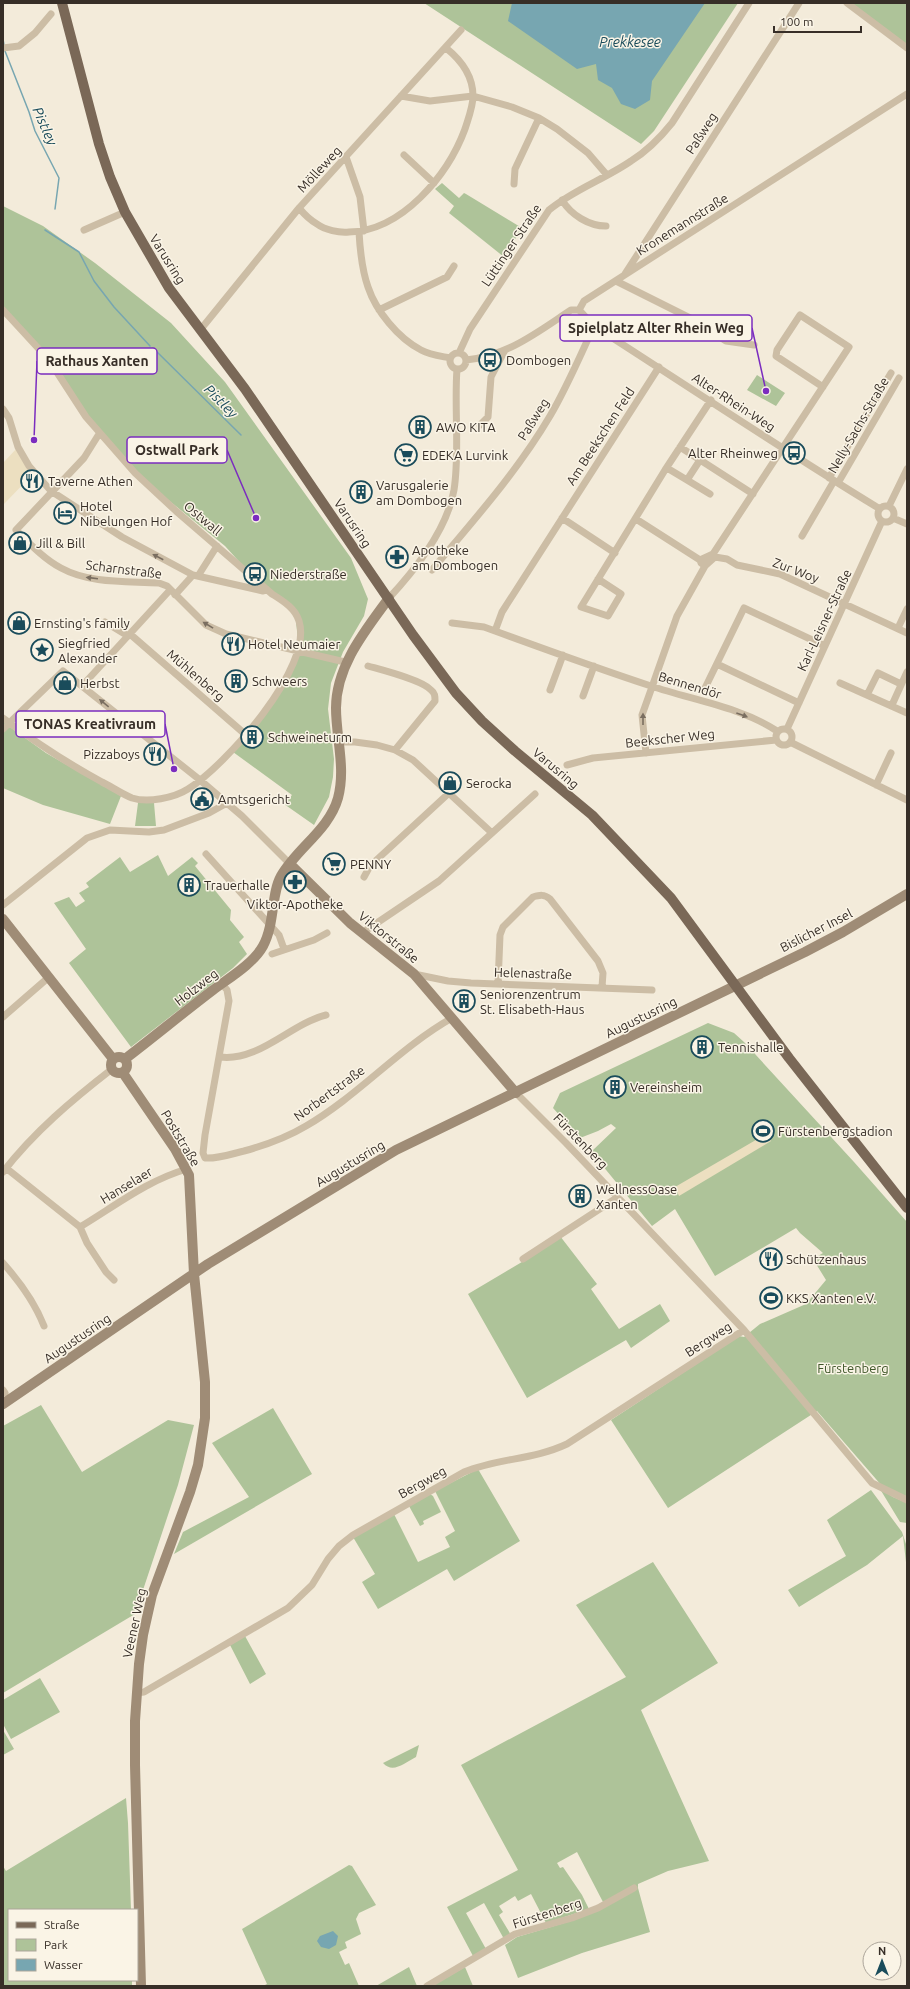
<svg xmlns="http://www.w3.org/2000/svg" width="910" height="1989" font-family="Ubuntu,sans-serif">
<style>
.green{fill:#aec399}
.plaza{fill:#ecdfc0}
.water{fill:#77a6b1}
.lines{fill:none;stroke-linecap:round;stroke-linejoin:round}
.stream{stroke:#77a6b1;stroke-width:1.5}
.street{stroke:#ccbda5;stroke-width:7}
.secondary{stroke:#9f8c76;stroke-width:10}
.primary{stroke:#7a6857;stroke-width:10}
.oneway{fill:#7a6e60}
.labels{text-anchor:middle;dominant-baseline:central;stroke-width:3;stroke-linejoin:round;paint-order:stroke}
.street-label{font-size:13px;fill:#372e27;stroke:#faf4e6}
.poi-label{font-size:13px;fill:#372e27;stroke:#faf4e6;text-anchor:start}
.park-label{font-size:13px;fill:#3f5629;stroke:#faf4e6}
.water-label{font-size:14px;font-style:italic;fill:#1a4c5b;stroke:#faf4e6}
.leader{fill:none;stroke:#7b2cbf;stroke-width:1.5}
.callout-dot{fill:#7b2cbf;stroke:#faf4e6;stroke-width:1.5}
.callout{fill:#faf4e6;stroke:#7b2cbf;stroke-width:1.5}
.callout-label{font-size:14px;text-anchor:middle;font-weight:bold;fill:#372e27}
</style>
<rect width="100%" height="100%" fill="#f3ebda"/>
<path class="green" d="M424,3h314l-84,128 -13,13z
M851,3h56v43z
M442,183l17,15 5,-5 2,1 56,34 -18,29 -55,-44 5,-7 -19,-17z
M3,206l40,20 52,37 76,60 54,59 126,176 17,41 -4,17 -21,36 -12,31 -3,26 6,50 -1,18 -4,20 -15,28 -30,-21 8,-9 -59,-43 32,-41 34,-61 -4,-38 -42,-35 -28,-31 -90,-73 -38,-44 -40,-59 -54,-60z
M757,375l28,18 -9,13 -29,-16z
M3,722l43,31 75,43 -11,28 -67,-19 -40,-17z
M138,803h16l2,23h-21z
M158,855l10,21 24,-19 6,6 -3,3 36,44 -1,10 14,17 -5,5 8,12 -14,14 -102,79 -62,-84 17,-14 -32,-46 15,-6 7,10 9,-6 -6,-8 10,-6 -3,-4 34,-26 10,15z
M708,1023l26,10 10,9 110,120 53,60v276l-25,-12 -65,-75 -149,97 -57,-88 128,-84 5,1 16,-13 46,-20 20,-24 -13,-21 10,-6 -23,-20 -4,-5 -81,48 -40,-67 -23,17 -59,-72 -1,-3 24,-23 -5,-4 -13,7 -18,7 -27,-30 7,-15z
M560,1236l37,48 -6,5 28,40 41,-25 10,17 -39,27 -5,-8 -99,58 -59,-104 59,-35z
M41,1405l41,67 86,-52 26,5 -16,60 -43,129 -132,79v-267z
M273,1408l39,66 -138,80 9,-22 66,-35 -37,-54z
M478,1469l42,72 -66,40 -7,-12 -69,40 -16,-27 13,-8 -22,-37 41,-23 24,48 32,-15 -5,-10 10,-6 -20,-40z
M880,1489l13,8 14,6v20l-7,-1z
M871,1490l31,42 5,15v24l-4,-35 -36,29 -68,42 -11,-17 58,-34 -19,-36z
M430,1494l3,2 8,16 -18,9 1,3 -4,2 -11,-20z
M653,1562l65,101 -77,47 68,151 -41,10 -30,13v4l12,44 -68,21 -64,25 -13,-33 12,-8 54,-16 32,-19 -26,-50 -20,11 3,5 3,-1 19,28 7,14 -43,14 -15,-29 -13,7 -3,-5 -16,10 4,6 -4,3 12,20 -7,4 -20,-36 -18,10 20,36 -13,7 -26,-49 71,-37 -57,-105 165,-88 -50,-72z
M245,1636l21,38 -16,10 -20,-39z
M40,1678l20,34 -49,27 -8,-15v-24z
M3,1730l11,19 -11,6z
M419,1745l-3,12c-12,6 -23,17 -33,6z
M126,1798l2,25 3,87h-122v70h123v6h-129v-120l3,5z
M349,1865l3,1 24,39 -17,8 -3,6 5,15 -16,8 2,6 -8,4 6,13 4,-2 10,23h-96l4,-2 -25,-55z
M409,1967l8,19h-41z
M465,1967l8,19h-41z"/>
<path class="plaza" d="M18,447l16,26 -31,32v-42z
M766,1134l5,7 -92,55 -4,-9z"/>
<path class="water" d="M512,3h193l-53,78 -2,19 -15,9 -14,-5 -9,-16 -14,-8 -2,-16 -19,5 -69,-48z
M333,1931l5,5 -2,9 -7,4 -8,-2 -4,-6 3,-5z"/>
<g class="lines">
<path class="stream" d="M3,39l1,6
M5,51l24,61 6,19 24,47 -4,31
M45,230l34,22 15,29 20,26 36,39
M153,348l88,87"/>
<path class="street" d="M847,3l60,45
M3,48l16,-2 16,-13 16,-19
M401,96l29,5 43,-5 39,11 27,11 18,11 31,24 19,22
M404,155l30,28
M346,157l14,40 4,34
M514,184l1,-15 24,-51
M562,200c9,15 27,26 44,26
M299,208c5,6 11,12 18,16 8,6 22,9 32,8 53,-1 99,-57 116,-103 3,-10 8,-22 8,-33 0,-20 -12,-36 -27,-48
M84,230l41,-18
M359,232c1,18 3,38 9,55 8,24 30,51 53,63 9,5 19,6 29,8
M625,274l174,-271
M616,281l78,39 32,21 28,4
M3,310l46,50 37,57 49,56 41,38 96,83c11,7 23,14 27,27 15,46 -74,145 -111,168 -14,9 -40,14 -56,9 -10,-4 -20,-11 -30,-16 -35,-19 -67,-40 -99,-64
M379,310l68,-33 7,-11
M579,310l5,-9 323,-207
M579,310l15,16c95,61 189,124 286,183
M201,329l98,-121 162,-178
M459,353l11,-24 79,-119c24,-20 56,-31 82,-49 16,-10 29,-23 41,-38l77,-120
M450 361a8 8 0 1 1 16 0a8 8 0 1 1-16 0Z
M466,360c43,-5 70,-27 105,-50h8
M3,409l6,9 9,29 11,19 22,25 71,46 71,38 70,16
M480,425l8,-8 3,-40 13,-25
M99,434l-15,24 -68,72c14,14 28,29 45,38 29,16 66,13 98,15l8,3 39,39 20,9 119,28
M680,447l73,47
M667,468l20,12 13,-20
M829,478l62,-105
M687,480l23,14
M838,483l61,-105
M878 514a8 8 0 1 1 16 0a8 8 0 1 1-16 0Z
M889,506l18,-37
M562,518l53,35
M893,518l14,6
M636,519l64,41
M802,536l32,-55
M713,554c46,-69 91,-138 136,-207l-49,-32 -23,35 -1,6 47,31
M715,557l12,2 10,6 43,9 127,59
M432,570c41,-49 85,-98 118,-154 17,-29 30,-60 44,-90
M198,576l19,-30
M598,579l23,15 -13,22 -27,-9 84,-137 46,-70
M175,595l18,-20
M389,598c26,-28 58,-69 65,-108 6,-38 0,-82 3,-121
M105,622l23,14
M452,623l32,4 11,4c52,19 104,38 156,55 41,14 90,21 126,45
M898,628l9,-19
M495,631l7,-19 157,-245
M130,634l116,101
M717,664l82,39
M368,666c14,4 54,14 63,24 4,3 4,6 4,11l-40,49
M840,683l67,30
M82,686l88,-96
M705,688l39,-80 81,38
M550,690l13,-35
M867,695l11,-22 23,11
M583,696l11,-30
M892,705l15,-33
M776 737a8 8 0 1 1 16 0a8 8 0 1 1-16 0Z
M3,729l60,-58 137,109 42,36 48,48
M787,729l95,-208
M339,742h16l22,3 18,5 18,10 79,73
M790,742l117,58
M646,753l-4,-38 10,-28 25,-71 28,-50 10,-9 -2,-3 -13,6 1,3 4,3
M567,765l26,-7 183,-18
M876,785l15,-32
M206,854l73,81 5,14
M364,877l6,-11 79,-73
M3,905l84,-67 23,-8 39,2 15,-2 45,-17 18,-10
M362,933l77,-52 96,-87
M272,954l42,-14 13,-7
M414,974l34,7 23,2 181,7
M222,984l5,6 2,11 -24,134 -2,18 2,5c13,1 26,-4 39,-7 22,-6 42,-13 62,-25 52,-30 93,-78 146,-108
M498,984l2,-49 3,-8 30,-30c7,-2 11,-3 17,2l48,62 5,12 -1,14
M3,1017l46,-40
M220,1057c39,5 70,-33 106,-42
M516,1093l50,50 178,187 128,153 35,17
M6,1168l74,59 7,16 19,29 8,8
M3,1172c31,-40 69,-72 109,-103
M80,1227c35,-21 68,-47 107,-58
M523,1259l95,-62
M3,1263c16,18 32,40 41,63
M3,1390l2,3
M136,1693l8,-1 144,-84 24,-23 16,-26 11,-13 14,-11 111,-63c34,-14 69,-12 103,-28l177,-114
M427,1986l88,-52 57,-16 26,-10 36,-20"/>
<path class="secondary" d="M290,864l60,59 64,51 102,119
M3,919l110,140
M111 1065a8 8 0 1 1 16 0a8 8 0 1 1-16 0Z
M125,1059c30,-23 59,-47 88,-69 16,-12 40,-26 50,-44 12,-22 8,-52 18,-70 16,-28 48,-46 57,-78 8,-30 -2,-60 -2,-90 0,-42 29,-77 53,-110
M123,1073l52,76 14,26 5,99 11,108v36l-7,47 -8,27 -38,103 -9,40 -4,29 -4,57v44l6,221
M3,1404l205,-140 188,-114 409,-198 38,-20 64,-38"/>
<path class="primary" d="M62,3l37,141 11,33 15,35 44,76 76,101 168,246 43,58 26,28 33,30 77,64 79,83 118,160 118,150"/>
</g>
<defs><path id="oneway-solid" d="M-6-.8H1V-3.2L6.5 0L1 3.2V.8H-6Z"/></defs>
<g class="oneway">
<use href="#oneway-solid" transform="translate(158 557) rotate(-152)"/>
<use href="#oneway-solid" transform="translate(92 578) rotate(-173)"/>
<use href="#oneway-solid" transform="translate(208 625) rotate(-149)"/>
<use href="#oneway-solid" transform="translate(104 703) rotate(-141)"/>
<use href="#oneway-solid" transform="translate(742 715) rotate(20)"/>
<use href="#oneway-solid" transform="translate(643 719) rotate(-90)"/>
</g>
<defs>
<g id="bus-ring" transform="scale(1.15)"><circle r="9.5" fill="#faf4e6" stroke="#1a4c5b" stroke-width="1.5"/><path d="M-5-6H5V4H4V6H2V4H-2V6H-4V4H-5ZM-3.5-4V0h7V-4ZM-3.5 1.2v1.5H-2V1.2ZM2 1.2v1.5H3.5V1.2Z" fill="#1a4c5b"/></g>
<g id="building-ring" transform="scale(1.15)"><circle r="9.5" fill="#faf4e6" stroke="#1a4c5b" stroke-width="1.5"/><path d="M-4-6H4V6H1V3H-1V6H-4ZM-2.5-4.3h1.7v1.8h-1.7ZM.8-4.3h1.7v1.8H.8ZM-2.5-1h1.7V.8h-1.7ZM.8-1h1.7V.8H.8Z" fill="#1a4c5b"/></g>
<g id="supermarket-ring" transform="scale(1.15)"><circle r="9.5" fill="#faf4e6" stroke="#1a4c5b" stroke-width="1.5"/><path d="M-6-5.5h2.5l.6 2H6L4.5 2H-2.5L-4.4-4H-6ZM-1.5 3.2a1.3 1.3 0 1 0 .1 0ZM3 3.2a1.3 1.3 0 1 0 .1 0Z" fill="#1a4c5b"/></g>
<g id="restaurant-ring" transform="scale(1.15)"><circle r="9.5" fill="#faf4e6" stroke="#1a4c5b" stroke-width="1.5"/><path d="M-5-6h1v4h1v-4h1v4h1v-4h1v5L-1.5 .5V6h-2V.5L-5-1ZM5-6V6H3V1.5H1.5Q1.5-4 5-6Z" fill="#1a4c5b"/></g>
<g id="hotel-ring" transform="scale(1.15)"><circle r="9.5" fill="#faf4e6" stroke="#1a4c5b" stroke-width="1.5"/><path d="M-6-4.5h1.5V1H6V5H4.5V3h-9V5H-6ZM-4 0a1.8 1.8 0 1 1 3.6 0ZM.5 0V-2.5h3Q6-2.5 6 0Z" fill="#1a4c5b"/></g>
<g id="shop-ring" transform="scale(1.15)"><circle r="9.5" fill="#faf4e6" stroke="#1a4c5b" stroke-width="1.5"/><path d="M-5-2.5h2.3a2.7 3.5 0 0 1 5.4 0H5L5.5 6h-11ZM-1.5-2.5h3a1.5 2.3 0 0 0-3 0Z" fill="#1a4c5b"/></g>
<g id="pharmacy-ring" transform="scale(1.15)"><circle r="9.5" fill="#faf4e6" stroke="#1a4c5b" stroke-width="1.5"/><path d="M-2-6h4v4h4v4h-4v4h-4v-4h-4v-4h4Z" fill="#1a4c5b"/></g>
<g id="sight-ring" transform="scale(1.15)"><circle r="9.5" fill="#faf4e6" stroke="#1a4c5b" stroke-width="1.5"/><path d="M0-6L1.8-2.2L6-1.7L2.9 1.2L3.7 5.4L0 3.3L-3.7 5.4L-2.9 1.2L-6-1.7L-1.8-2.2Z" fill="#1a4c5b"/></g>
<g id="civic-ring" transform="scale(1.15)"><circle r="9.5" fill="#faf4e6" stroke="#1a4c5b" stroke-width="1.5"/><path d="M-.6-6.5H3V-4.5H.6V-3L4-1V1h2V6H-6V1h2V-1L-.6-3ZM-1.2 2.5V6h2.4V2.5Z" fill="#1a4c5b"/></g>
<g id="stadium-ring" transform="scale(1.15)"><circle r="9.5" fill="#faf4e6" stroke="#1a4c5b" stroke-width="1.5"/><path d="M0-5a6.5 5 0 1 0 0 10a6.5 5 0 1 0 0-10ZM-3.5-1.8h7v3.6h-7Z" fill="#1a4c5b"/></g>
</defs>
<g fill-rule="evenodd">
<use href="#bus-ring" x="490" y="360"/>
<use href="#building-ring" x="420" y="427"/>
<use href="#bus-ring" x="794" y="453"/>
<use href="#supermarket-ring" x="406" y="455"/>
<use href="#restaurant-ring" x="32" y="481"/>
<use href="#building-ring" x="361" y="492"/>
<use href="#hotel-ring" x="65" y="513"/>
<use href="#shop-ring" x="20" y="543"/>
<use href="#pharmacy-ring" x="397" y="557"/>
<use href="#bus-ring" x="255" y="574"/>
<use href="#shop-ring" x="19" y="623"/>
<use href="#restaurant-ring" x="233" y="644"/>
<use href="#sight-ring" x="42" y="650"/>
<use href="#building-ring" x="236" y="681"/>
<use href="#shop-ring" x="65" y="683"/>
<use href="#building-ring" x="252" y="737"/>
<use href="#restaurant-ring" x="155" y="754"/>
<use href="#shop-ring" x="450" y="783"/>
<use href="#civic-ring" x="202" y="799"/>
<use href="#supermarket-ring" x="334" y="864"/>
<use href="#pharmacy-ring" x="295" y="882"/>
<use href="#building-ring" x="189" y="885"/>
<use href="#building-ring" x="464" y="1001"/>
<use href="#building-ring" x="702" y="1047"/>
<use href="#building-ring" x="615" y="1087"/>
<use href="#stadium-ring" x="763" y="1131"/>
<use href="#building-ring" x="580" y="1196"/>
<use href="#restaurant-ring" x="771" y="1259"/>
<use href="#stadium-ring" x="771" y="1298"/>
</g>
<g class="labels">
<g class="street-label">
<text transform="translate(701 133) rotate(-57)">Paßweg</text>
<text transform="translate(319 169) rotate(-47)">Mölleweg</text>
<text transform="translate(682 224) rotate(-32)">Kronemannstraße</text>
<text transform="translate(511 245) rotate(-56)">Lüttinger Straße</text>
<text transform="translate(168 259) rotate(58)">Varusring</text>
<text transform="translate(734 402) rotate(33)">Alter-Rhein-Weg</text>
<text transform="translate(533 419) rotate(-58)">Paßweg</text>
<text transform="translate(858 425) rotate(-60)">Nelly-Sachs-Straße</text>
<text transform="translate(600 436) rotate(-57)">Am Beekschen Feld</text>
<text transform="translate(203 518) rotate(40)">Ostwall</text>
<text transform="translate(353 523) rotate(56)">Varusring</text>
<text transform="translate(124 569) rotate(7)">Scharnstraße</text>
<text transform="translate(796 570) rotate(21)">Zur Woy</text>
<text transform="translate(824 620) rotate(-65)">Karl-Leisner-Straße</text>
<text transform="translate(196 675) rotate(41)">Mühlenberg</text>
<text transform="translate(690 685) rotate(17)">Bennendör</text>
<text transform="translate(670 738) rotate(-6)">Beekscher Weg</text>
<text transform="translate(556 768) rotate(40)">Varusring</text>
<text transform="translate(816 930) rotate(-27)">Bislicher Insel</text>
<text transform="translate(389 937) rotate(39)">Viktorstraße</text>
<text transform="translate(533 973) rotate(2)">Helenastraße</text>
<text transform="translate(196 987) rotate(-38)">Holzweg</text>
<text transform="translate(641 1017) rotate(-26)">Augustusring</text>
<text transform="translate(329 1093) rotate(-36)">Norbertstraße</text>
<text transform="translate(181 1138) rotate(59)">Poststraße</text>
<text transform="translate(581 1141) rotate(46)">Fürstenberg</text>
<text transform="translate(350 1163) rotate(-31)">Augustusring</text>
<text transform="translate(126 1185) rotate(-31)">Hanselaer</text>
<text transform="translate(77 1338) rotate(-34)">Augustusring</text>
<text transform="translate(708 1339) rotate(-33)">Bergweg</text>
<text transform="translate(422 1482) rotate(-29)">Bergweg</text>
<text transform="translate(134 1623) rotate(-78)">Veener Weg</text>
<text transform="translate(547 1913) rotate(-18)">Fürstenberg</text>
</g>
<g class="poi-label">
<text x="506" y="360">Dombogen</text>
<text x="436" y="427">AWO KITA</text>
<text x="778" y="453" text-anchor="end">Alter Rheinweg</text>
<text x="422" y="455">EDEKA Lurvink</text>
<text x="48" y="481">Taverne Athen</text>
<text x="376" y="485">Varusgalerie<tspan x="376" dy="15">am Dombogen</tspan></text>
<text x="80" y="506">Hotel<tspan x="80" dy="15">Nibelungen Hof</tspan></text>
<text x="36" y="543">Jill &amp; Bill</text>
<text x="412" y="550">Apotheke<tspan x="412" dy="15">am Dombogen</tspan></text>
<text x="270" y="574">Niederstraße</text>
<text x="34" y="623">Ernsting's family</text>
<text x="58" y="643">Siegfried<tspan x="58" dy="15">Alexander</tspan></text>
<text x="248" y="644">Hotel Neumaier</text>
<text x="252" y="681">Schweers</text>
<text x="80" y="683">Herbst</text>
<text x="268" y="737">Schweineturm</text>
<text x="140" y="754" text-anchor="end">Pizzaboys</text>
<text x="466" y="783">Serocka</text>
<text x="218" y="799">Amtsgericht</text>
<text x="350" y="864">PENNY</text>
<text x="204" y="885">Trauerhalle</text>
<text x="295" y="904" text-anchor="middle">Viktor-Apotheke</text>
<text x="480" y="994">Seniorenzentrum<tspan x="480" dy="15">St. Elisabeth-Haus</tspan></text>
<text x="718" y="1047">Tennishalle</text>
<text x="630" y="1087">Vereinsheim</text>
<text x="778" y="1131">Fürstenbergstadion</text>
<text x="596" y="1189">WellnessOase<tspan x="596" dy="15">Xanten</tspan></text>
<text x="786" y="1259">Schützenhaus</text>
<text x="786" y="1298">KKS Xanten e.V.</text>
</g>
<g class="park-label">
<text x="853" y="1368">Fürstenberg</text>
</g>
<g class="water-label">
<text x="630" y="42">Prekkesee</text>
<text transform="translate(45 126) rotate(66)">Pistley</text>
<text transform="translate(221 401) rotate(45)">Pistley</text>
</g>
</g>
<path class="leader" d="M766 391L752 328M34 440L37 361M256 518L227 450M174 769L165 724"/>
<g class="callout-dot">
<circle cx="766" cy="391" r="4"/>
<circle cx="34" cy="440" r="4"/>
<circle cx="256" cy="518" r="4"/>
<circle cx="174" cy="769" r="4"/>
</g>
<g class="callout">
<rect x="560" y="315" width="192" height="26" rx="4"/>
<rect x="37" y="348" width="120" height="26" rx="4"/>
<rect x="127" y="437" width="100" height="26" rx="4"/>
<rect x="16" y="711" width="149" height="26" rx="4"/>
</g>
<g class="callout-label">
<text x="656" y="333">Spielplatz Alter Rhein Weg</text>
<text x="97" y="366">Rathaus Xanten</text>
<text x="177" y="455">Ostwall Park</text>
<text x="90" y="729">TONAS Kreativraum</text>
</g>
<rect width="910" height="1989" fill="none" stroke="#372e27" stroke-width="8"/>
<rect x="8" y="1909" width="130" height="72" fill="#faf4e6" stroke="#aca59a"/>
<rect x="16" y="1922" width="20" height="6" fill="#7a6857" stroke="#aca59a"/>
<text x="44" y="1929" font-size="12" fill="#372e27">Straße</text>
<rect x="16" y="1939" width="20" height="12" fill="#aec399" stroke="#aca59a"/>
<text x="44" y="1949" font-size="12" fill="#372e27">Park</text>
<rect x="16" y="1959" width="20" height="12" fill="#77a6b1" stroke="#aca59a"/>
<text x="44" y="1969" font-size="12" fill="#372e27">Wasser</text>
<g transform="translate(882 1961)"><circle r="19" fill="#faf4e6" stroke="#aca59a"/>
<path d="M0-3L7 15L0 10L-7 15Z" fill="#1a4c5b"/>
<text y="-6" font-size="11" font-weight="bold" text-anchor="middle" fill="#372e27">N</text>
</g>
<path d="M774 26v6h87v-6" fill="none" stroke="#372e27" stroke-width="2"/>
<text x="780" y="26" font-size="12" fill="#372e27" stroke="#faf4e6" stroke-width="3" paint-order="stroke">100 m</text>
</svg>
